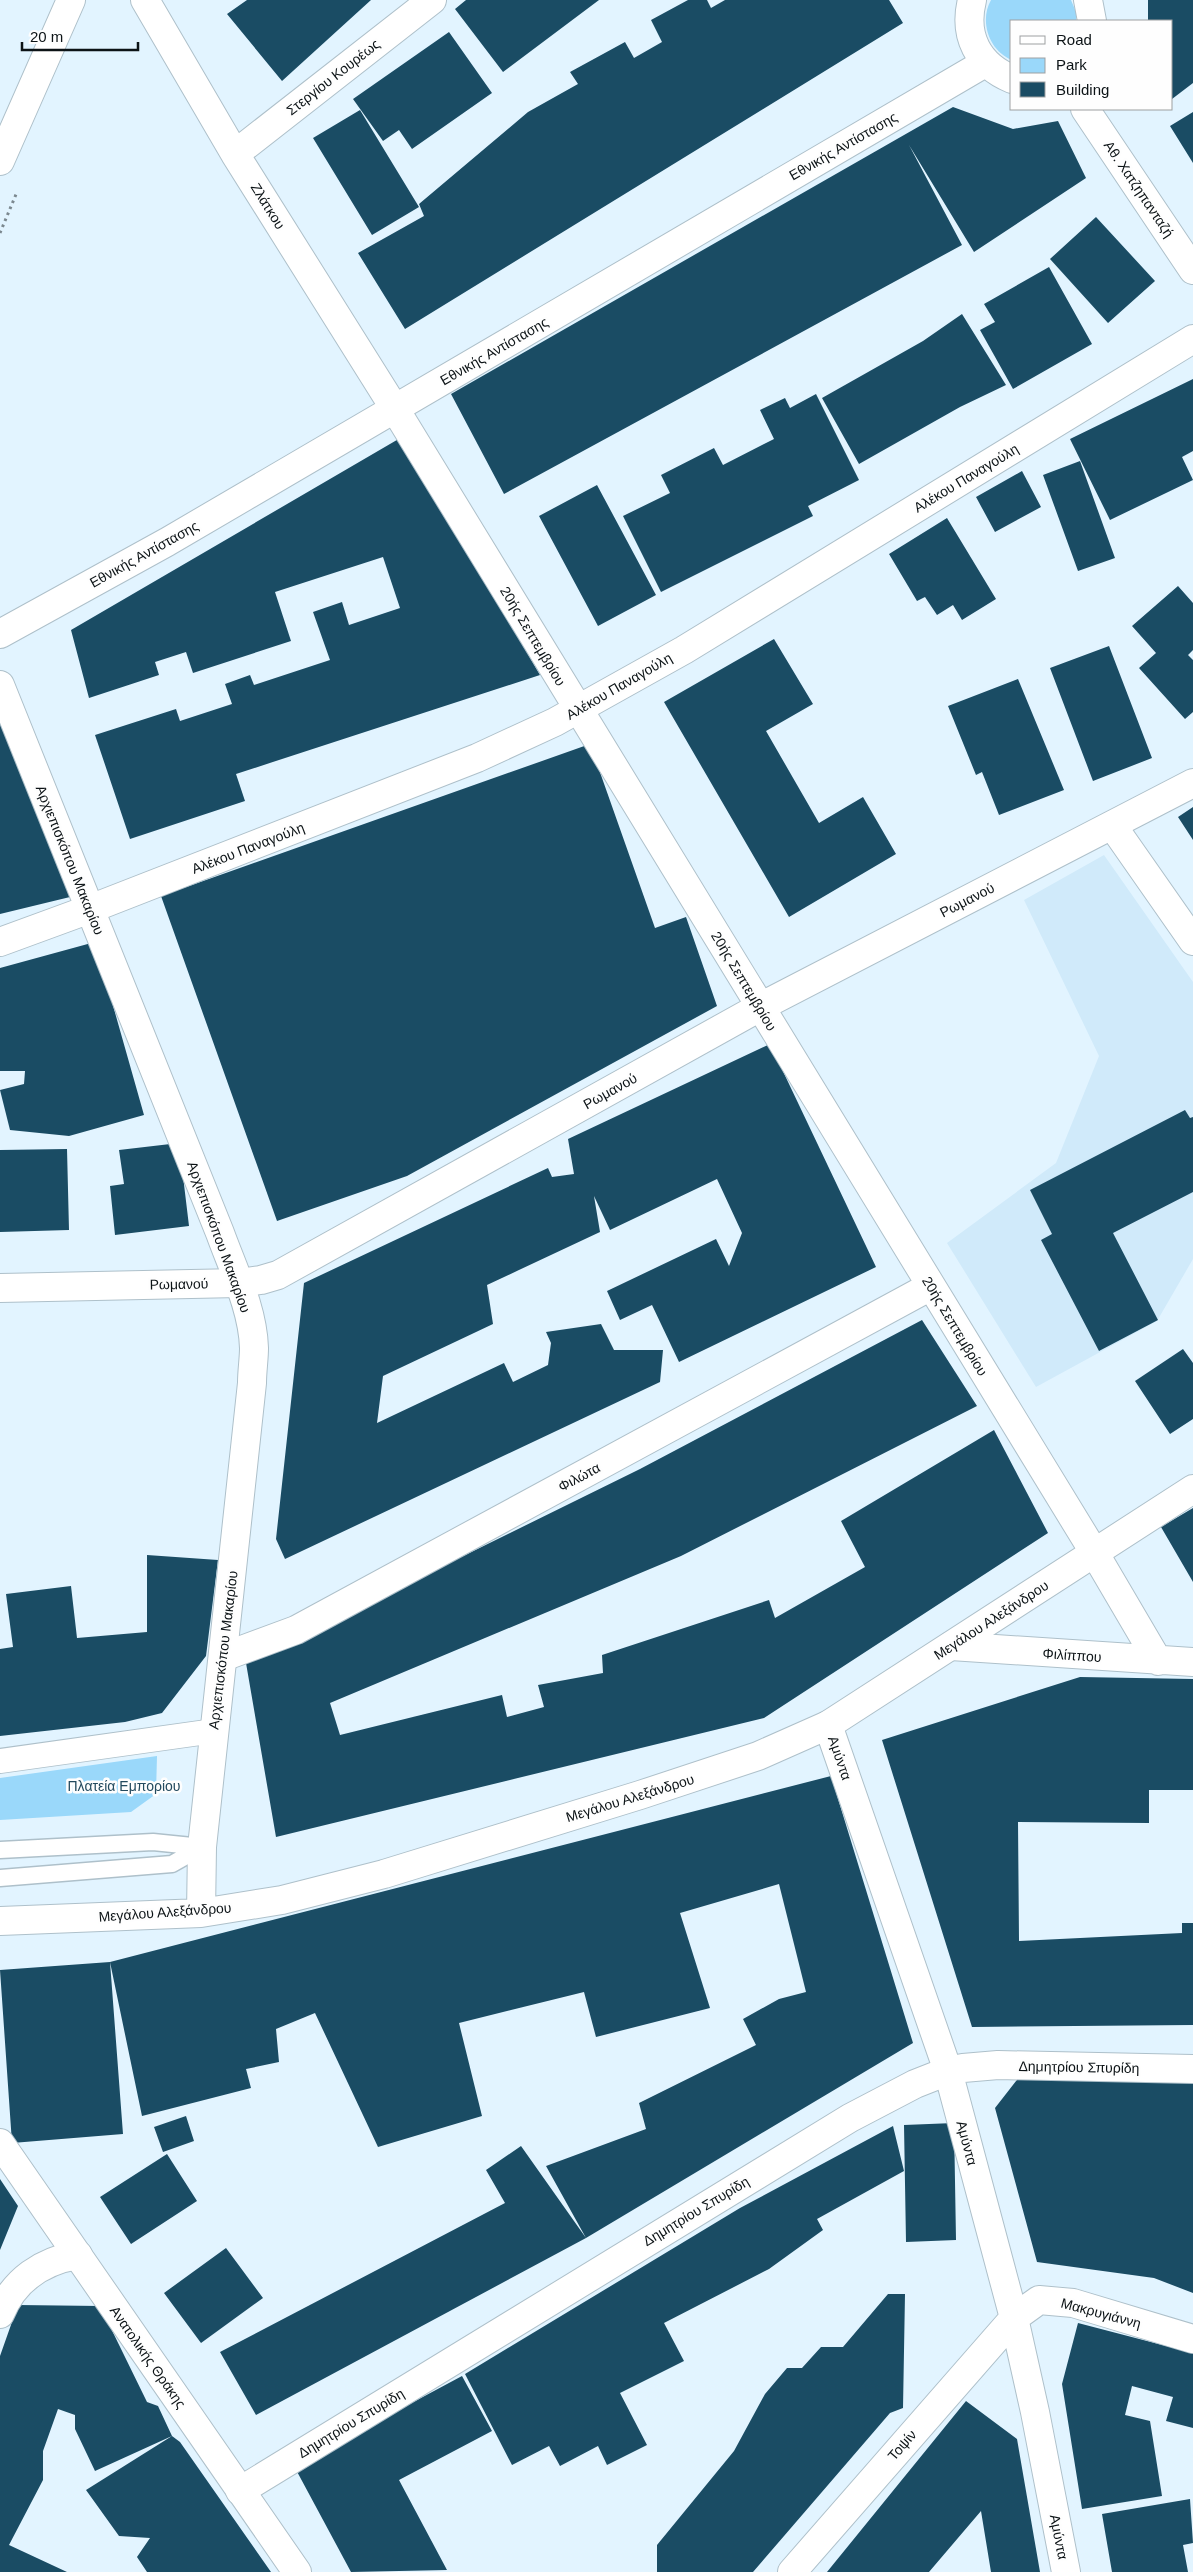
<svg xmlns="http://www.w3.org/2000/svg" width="1193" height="2572" font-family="Helvetica,sans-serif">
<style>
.built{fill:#d0eafa}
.green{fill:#9ad8fa}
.building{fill:#1a4c64}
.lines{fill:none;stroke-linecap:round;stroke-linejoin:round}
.service-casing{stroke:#aec0ca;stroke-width:19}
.pedestrian-casing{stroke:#aec0ca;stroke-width:26}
.minor-casing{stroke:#aec0ca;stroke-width:30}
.tertiary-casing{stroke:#aec0ca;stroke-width:30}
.secondary-casing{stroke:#aec0ca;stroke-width:30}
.path{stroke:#7b888f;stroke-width:3;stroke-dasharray:2.5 4;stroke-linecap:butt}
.service{stroke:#fff;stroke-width:16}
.pedestrian{stroke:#fff;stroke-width:24}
.minor{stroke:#fff;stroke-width:28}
.tertiary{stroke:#fff;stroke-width:28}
.secondary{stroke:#fff;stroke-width:28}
.labels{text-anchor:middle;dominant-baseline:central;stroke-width:5;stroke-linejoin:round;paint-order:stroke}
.street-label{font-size:14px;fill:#0c1316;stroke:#fefefe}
.park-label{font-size:14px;fill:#234a5e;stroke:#fefefe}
</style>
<rect width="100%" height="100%" fill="#e2f4ff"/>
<path class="built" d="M1104,855l89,127v277l-36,62 -121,66 -89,-144 109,-80 43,-107 -75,-156z"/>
<path class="green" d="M991,0h80l5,12v9h-64v39c-23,-9 -33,-39 -21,-60z
M157,1756l-1,38 -25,18 -131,8v-42z"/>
<path class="building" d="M247,0h124l-89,81 -55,-67z
M466,0h133l-96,72 -48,-63z
M688,0h19l4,8 14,-8h164l14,23 -498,306 -47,-76 66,-37 -5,-12 109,-92 50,-28 -8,-12 55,-30 9,16 28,-16 -11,-22z
M1148,0h45v83l-21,16v-78h-24z
M449,32l43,61 -80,56 -13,-19 -16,11 -30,-42z
M953,107l60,22 45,-8 28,57 -112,74 -65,-107 53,100 -458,249 -53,-100z
M360,110l59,97 -47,28 -59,-97z
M1193,112v51l-23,-37z
M1096,217l59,64 -47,42 -58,-64z
M1049,267l43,77 -79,45 -33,-59 15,-8 -11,-18z
M962,314l44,71 -46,22 -101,57 -37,-66 101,-57z
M1193,379v72l-11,6 11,23 -83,40 -40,-81z
M816,394l43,86 -51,26 5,10 -152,76 -38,-76 47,-23 -9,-18 53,-27 9,17 51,-26 -14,-29 25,-12 5,10z
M402,437l138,238 -304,99 9,27 -115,38 -35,-104 81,-26 4,12 52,-17 -7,-20 25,-9 4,10 76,-25 -17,-48 29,-10 7,23 51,-17 -17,-51 -108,35 16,49 -98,32 -7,-21 -31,10 4,13 -70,23 -18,-68z
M1080,461l35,97 -37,13 -35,-96z
M1022,471l19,36 -46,25 -19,-35z
M597,485l59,110 -58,31 -59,-110z
M947,518l49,81 -34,21 -9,-15 -16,10 -12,-18 -8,4 -28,-47z
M1178,586l15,17v47l-5,5 5,5v52l-8,7 -46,-51 17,-15 -24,-27z
M774,639l39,65 -47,27 53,92 44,-26 33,57 -107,63 -125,-215z
M1109,646l43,112 -59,23 -43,-113z
M1018,679l46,111 -65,25 -17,-43 -6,3 -28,-69z
M0,719l70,178 -70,17z
M590,744l65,184 31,-11 31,89 -310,170 -130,45 -116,-325z
M1193,807v33l-15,-23z
M95,942l49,173 -75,21 -59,-6 -10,-40 24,-6 1,-13h-25v-103z
M770,1044l106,223 -197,95 -27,-57 -32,15 -13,-29 109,-52 13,27 13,-33 -25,-54 -107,51 -16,-34 6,36 -113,53 6,39 -110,52 -6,47 127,-60 9,19 35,-17 3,-22 -5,-11 55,-8 13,26h49l-3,32 -375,177 -9,-20 28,-256 244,-115 4,9 22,-3 -6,-35z
M1185,1110l5,8 3,-1v75l-80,41 45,87 -59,31 -58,-111 11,-6 -22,-44z
M179,1143l10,83 -74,9 -5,-49 14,-2 -5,-34z
M67,1149l2,81 -69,2v-82z
M922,1320l55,86 -296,150 -351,147 10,32 162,-40 5,22 37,-10 -6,-22 65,-12 -1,-18 167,-55 6,18 90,-51 -24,-46 153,-91 54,103 -284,185 -488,119 -30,-174 394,-194z
M1183,1349l10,14v56l-23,15 -35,-53z
M1193,1508v74l-32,-55z
M147,1555l71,5 -12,96 -44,57 -37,9 -125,14v-87l13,-2 -7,-53 65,-8 6,52 70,-6z
M1080,1677l113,2v111h-44v33l-131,-1 1,119 163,-8v-10h11v102l-221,2 -90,-287z
M831,1776l82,267 -327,195 -40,-72 100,-37 -7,-26 117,-58 -13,-26 36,-20 27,-7 -27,-108 -99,29 30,95 -114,29 -12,-45 -125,31 23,93 -104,31 -63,-134 -39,16 3,33 -33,7 5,19 -109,28 -32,-154 13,172 -111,9 -12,-173 110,-8z
M1020,2076l173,4v213l-39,-15 -117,-16 -42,-154z
M186,2116l8,25 -31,11 -9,-25z
M954,2123l2,117 -50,2 -2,-117z
M893,2126l11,45 -87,48 6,11 -54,39 -105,54 20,38 -64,32 27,52 -40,20 -9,-19 -38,20 -11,-20 -37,19 -47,-91 275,-166z
M521,2146l65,92 -330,177 -36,-63 285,-149 -19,-33z
M167,2154l30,47 -66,43 -31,-47z
M0,2179l18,27 -18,44z
M226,2248l37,50 -62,45 -37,-50z
M888,2294h17l-2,114 -13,5 -137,159h-96v-27l77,-94 31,-57 22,-26h15l19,-21h22z
M18,2305l82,1 47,96 11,4 14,30 8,6 91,130h-124l-10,-15 13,-19 -31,-2 -33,-46 86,-54 -77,35 -20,-42v-14l-17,-6 -15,42v29l-34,65 58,27h-67v-216z
M1078,2323l115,30v75l-27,-7 7,-24 -41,-11 -7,29 25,6 12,75 -80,13 -20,-125z
M462,2376l30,55 -93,49 48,90 -96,2 -57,-106z
M966,2401l51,38 23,133h-49l-10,-61 -52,61h-102z
M1190,2499l3,44 -10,2 5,27h-76l-10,-58z"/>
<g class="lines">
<g class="service-casing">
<path id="service" d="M0,1850l153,-8 49,5
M0,1878l172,-14 30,-17"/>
</g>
<g class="pedestrian-casing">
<path id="pedestrian" d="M0,1761l214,-30"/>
</g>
<g class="minor-casing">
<path id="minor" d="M145,0l90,154 160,255 699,1143 64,109
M1085,109l108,161
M235,154l197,-154
M0,161l71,-161
M1112,825l81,116
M0,942l90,-33 387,-151 78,-36 129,-72 509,-311
M0,1288l239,-5 22,-3 17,-5 482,-268 433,-224
M951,1646l242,16
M223,1657l73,-27 635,-344
M828,1725l120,346 66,247 21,94 31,160
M0,2314c14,-34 42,-53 78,-59
M240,2491l610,-373 65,-34 33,-13 15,-3 35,-3 195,4
M792,2572l222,-254 25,-18 34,3 120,36"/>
</g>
<g class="tertiary-casing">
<path id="tertiary" d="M0,2143l297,429"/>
</g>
<g class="secondary-casing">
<path id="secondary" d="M972,0c-9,36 6,65 40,79
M1088,0l4,21
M0,634l167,-92 818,-479
M0,685l220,548c13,36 33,76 34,115 0,11 -2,23 -2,35l-50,464 -1,66
M0,1921l201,-8 81,-13 102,-26 256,-79 118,-39 70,-31 365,-236"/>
</g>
<path class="path" d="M0,233l17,-41"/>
<use href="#service" class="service"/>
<use href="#pedestrian" class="pedestrian"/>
<use href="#minor" class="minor"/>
<use href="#tertiary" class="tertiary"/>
<use href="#secondary" class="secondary"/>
</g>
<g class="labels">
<g class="street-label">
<text transform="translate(333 77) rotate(-38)">Στεργίου Κουρέως</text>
<text transform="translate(843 146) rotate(-30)">Εθνικής Αντίστασης</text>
<text transform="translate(1139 189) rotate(56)">Αθ. Χατζηπανταζή</text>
<text transform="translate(268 206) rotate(58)">Ζλάτκου</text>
<text transform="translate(494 351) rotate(-30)">Εθνικής Αντίστασης</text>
<text transform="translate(966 478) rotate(-31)">Αλέκου Παναγούλη</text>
<text transform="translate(144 554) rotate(-29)">Εθνικής Αντίστασης</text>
<text transform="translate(533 636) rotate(59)">20ής Σεπτεμβρίου</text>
<text transform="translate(619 686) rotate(-30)">Αλέκου Παναγούλη</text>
<text transform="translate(248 848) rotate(-21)">Αλέκου Παναγούλη</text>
<text transform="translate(70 860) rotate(68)">Αρχιεπισκόπου Μακαρίου</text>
<text transform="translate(967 900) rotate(-27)">Ρωμανού</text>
<text transform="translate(744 981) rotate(59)">20ής Σεπτεμβρίου</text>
<text transform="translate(610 1091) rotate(-29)">Ρωμανού</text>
<text transform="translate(219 1237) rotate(70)">Αρχιεπισκόπου Μακαρίου</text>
<text transform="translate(179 1284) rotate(-1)">Ρωμανού</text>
<text transform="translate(955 1326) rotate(59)">20ής Σεπτεμβρίου</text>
<text transform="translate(579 1477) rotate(-28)">Φιλώτα</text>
<text transform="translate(991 1620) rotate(-33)">Μεγάλου Αλεξάνδρου</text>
<text transform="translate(223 1650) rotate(-83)">Αρχιεπισκόπου Μακαρίου</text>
<text transform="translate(1072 1655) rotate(4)">Φιλίππου</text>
<text transform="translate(840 1758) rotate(71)">Αμύντα</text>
<text transform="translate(630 1798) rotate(-17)">Μεγάλου Αλεξάνδρου</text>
<text transform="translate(165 1912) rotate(-4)">Μεγάλου Αλεξάνδρου</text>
<text transform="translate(1079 2067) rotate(1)">Δημητρίου Σπυρίδη</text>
<text transform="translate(967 2143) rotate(75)">Αμύντα</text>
<text transform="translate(696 2211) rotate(-31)">Δημητρίου Σπυρίδη</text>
<text transform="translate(1101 2313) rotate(15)">Μακρυγιάννη</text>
<text transform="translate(148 2357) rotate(55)">Ανατολικής Θράκης</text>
<text transform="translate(351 2423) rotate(-31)">Δημητρίου Σπυρίδη</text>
<text transform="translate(902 2445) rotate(-49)">Τοψίν</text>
<text transform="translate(1059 2537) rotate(79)">Αμύντα</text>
</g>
<g class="park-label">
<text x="124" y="1786">Πλατεία Εμπορίου</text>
</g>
</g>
<rect x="1010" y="20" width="162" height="90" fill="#fefefe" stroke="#9da0a1"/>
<rect x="1020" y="36" width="25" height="8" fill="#ffffff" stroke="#9da0a1"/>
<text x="1056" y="45" font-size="15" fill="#0c1316">Road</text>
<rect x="1020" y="58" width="25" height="15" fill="#9ad8fa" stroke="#9da0a1"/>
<text x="1056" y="70" font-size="15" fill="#0c1316">Park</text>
<rect x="1020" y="82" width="25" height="15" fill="#1a4c64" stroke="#9da0a1"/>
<text x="1056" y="95" font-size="15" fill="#0c1316">Building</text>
<path d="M22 42v8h116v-8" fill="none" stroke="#0c1316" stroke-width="2.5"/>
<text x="30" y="42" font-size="15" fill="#0c1316" stroke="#fefefe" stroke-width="4" paint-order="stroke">20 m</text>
</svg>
